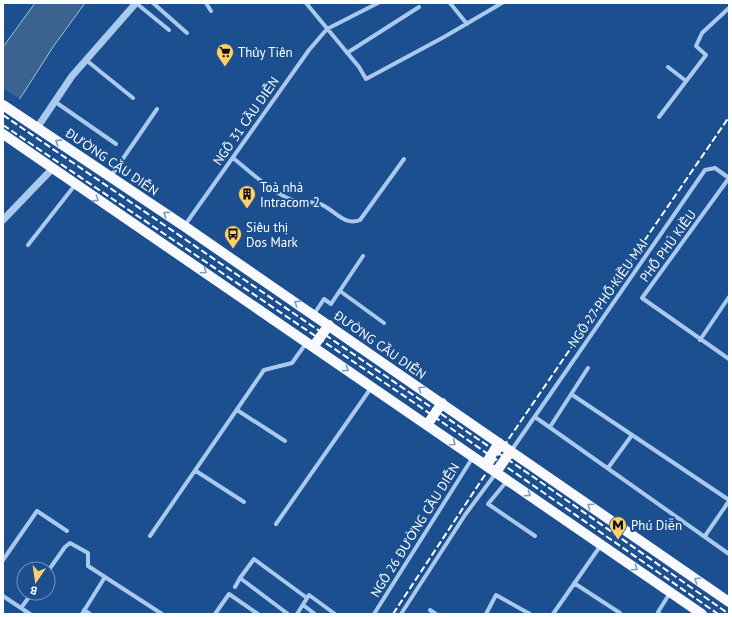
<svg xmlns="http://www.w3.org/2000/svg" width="732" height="617" font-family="'PT Sans',sans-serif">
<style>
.water{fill:#3c6290;stroke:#9cc4f0}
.pier{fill:#1b4f8f}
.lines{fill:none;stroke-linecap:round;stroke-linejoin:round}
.minor{stroke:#a9c9ee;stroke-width:4}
.tertiary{stroke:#a9c9ee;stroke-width:7}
.trunk{stroke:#f8faff;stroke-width:10}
.rail{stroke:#fff;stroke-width:2;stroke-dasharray:7 3;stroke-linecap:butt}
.oneway{stroke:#7e9cc1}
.labels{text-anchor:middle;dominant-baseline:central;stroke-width:4;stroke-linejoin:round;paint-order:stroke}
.poi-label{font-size:13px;fill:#fff;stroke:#1b4f8f;text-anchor:start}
.street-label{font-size:13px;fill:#fff;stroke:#1b4f8f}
</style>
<rect width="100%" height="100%" fill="#1b4f8f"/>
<path class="water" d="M35,3h50l-32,44 -50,78v-78z"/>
<path class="pier" d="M3,88l18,12 -18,27z"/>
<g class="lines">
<path class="minor" d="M136,3l33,27
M153,3l34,30
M206,3l5,8
M306,3l53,64 7,12 78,-42 58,-34
M450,3l17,21
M347,53l72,-46
M86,60l47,38
M668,67l18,14
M54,101l62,43
M659,117l47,-62 -10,-9 6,-13 27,-25
M233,158c18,14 38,34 59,42 9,3 19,1 28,4 14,5 24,23 40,16l44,-61
M111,176l46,-67
M729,178l-87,120 87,61
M185,225l124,-175 18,-21 51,-26
M28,245l47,-60
M340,291l44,32
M314,314l10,-15 7,5 32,-48
M700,340l29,-43
M571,394l158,106
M237,410l48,31
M535,417l194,137
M550,427l38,-59
M511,451l194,-281 10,-2 14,10
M608,468l24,-33
M196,471l48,31
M507,481l-19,23 47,32
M276,524l95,-136
M150,536l114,-166 28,-7 15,-21
M705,536l24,-35
M3,560l34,-49 30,20
M48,571l17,-24 5,-4 18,10v13l74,48
M240,578l14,-19 53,39
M574,583l46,30
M235,587l5,-9 48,36
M3,596l27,18
M303,605l12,9
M21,608l11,-15
M84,610l6,4
M430,610l6,4
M82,614l23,-37
M215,614l14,-20 29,20
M297,614l12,-19 26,19
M374,614l99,-157
M401,614l64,-99 31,-42
M486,614l10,-19 34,19
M553,614l48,-69
M660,614l-2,-2 12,-19"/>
<path class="tertiary" d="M37,128l35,-52 64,-73
M3,220l49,-51"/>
<path class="trunk" d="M3,105l181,121 545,376
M3,134l699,480
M313,347l16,-22
M427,425l15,-22
M485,465l14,-22
M496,472l15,-21"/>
<path class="rail" d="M3,115l529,361 197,138
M3,125l413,279 302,210
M393,614l117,-177 219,-320"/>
</g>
<defs><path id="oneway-chevron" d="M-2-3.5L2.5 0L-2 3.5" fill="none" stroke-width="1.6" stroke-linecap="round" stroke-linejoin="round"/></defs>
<g class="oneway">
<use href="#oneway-chevron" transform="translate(58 142) rotate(-147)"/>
<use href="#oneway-chevron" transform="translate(96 199) rotate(33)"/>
<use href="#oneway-chevron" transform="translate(166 214) rotate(-146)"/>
<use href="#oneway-chevron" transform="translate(204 271) rotate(35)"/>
<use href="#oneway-chevron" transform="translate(297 303) rotate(-146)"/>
<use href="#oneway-chevron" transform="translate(346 369) rotate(34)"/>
<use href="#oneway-chevron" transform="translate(421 389) rotate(-145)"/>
<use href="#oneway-chevron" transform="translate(453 443) rotate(35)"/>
<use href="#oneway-chevron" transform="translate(528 494) rotate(34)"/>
<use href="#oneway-chevron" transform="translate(590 506) rotate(-145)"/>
<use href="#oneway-chevron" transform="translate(635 568) rotate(34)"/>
<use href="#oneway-chevron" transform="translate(697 580) rotate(-145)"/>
</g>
<defs>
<g id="supermarket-pin" transform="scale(0.9)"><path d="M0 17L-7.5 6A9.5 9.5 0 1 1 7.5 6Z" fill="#ffd166" stroke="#1b4f8f"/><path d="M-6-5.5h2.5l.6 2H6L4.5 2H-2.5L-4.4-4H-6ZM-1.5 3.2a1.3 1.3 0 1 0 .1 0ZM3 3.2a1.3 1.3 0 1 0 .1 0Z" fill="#111"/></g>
<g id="building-pin" transform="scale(0.9)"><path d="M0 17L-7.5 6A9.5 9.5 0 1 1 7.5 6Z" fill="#ffd166" stroke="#1b4f8f"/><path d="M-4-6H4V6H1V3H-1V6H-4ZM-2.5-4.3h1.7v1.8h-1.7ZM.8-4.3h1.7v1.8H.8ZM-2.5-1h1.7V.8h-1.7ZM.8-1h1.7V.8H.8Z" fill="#111"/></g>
<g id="bus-pin" transform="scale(0.9)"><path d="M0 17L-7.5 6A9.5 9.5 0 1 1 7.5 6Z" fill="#ffd166" stroke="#1b4f8f"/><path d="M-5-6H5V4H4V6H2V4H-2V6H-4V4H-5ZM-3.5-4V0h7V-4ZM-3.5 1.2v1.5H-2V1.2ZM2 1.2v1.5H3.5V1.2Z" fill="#111"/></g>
<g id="metro-pin" transform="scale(0.9)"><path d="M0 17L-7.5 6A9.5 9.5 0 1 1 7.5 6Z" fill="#ffd166" stroke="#1b4f8f"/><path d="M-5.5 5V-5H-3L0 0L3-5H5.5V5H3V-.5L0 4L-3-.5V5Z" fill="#111"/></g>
</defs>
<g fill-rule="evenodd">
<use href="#supermarket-pin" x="225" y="52"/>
<use href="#building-pin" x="247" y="194"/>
<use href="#bus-pin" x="233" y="234"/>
<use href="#metro-pin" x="618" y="525"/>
</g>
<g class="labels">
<g class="poi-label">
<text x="238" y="52">Thủy Tiên</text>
<text x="260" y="187">Toà nhà<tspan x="260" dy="15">Intracom 2</tspan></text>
<text x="246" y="227">Siêu thị<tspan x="246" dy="15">Dos Mark</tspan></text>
<text x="631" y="525">Phú Diễn</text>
</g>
<g class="street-label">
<text transform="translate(246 121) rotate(-55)">NGÕ 31 CẦU DIỄN</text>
<text transform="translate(112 162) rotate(34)">ĐƯỜNG CẦU DIỄN</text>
<text transform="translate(668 246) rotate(-54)">PHỐ PHÚ KIỀU</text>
<text transform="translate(608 293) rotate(-55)">NGÕ 27 PHỐ KIỀU MAI</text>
<text transform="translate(380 345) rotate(35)">ĐƯỜNG CẦU DIỄN</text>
<text transform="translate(415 530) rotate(-58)">NGÕ 26 ĐƯỜNG CẦU DIỄN</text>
</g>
</g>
<rect width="732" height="617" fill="none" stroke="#ffffff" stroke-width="8"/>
<g transform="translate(36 581) rotate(193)"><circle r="19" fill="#1b4f8f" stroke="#7695bc"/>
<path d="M0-3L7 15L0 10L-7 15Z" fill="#ffd166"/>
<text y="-6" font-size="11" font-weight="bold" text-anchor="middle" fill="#ffffff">B</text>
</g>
</svg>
